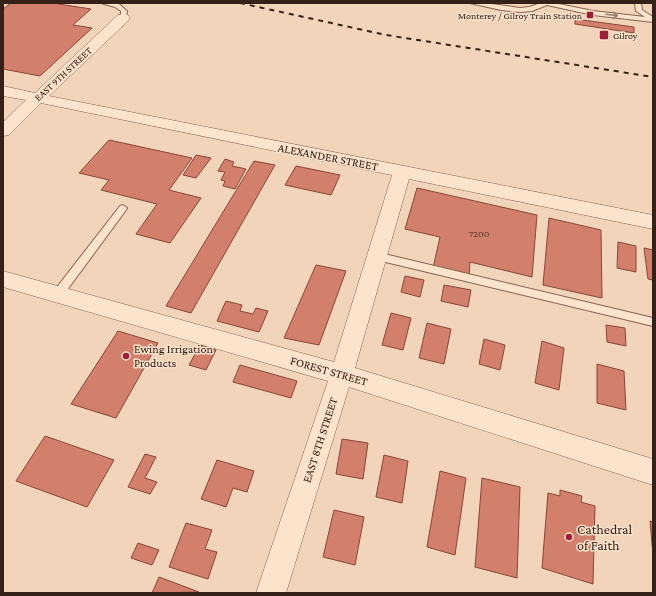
<svg xmlns="http://www.w3.org/2000/svg" width="656" height="596" font-family="'Crimson Pro',serif">
<style>
.building{fill:#d2806b;stroke:#894537}
.lines{fill:none;stroke-linecap:round;stroke-linejoin:round}
.lane-casing{stroke:#886353;stroke-width:2}
.street-casing{stroke:#886353;stroke-width:1}
.lane{fill:#fce3cc;fill-rule:evenodd}
.street{fill:#fce3cc;fill-rule:evenodd}
.rail{stroke:#362119;stroke-width:2;stroke-dasharray:5 5;stroke-linecap:butt}
.oneway{stroke:#998272}
.poi-dot{fill:#9b1e3a;stroke:#f8e0c9;stroke-width:1.5}
.labels{text-anchor:middle;dominant-baseline:central;stroke-width:3;stroke-linejoin:round;paint-order:stroke}
.far-poi-label{font-size:10px;fill:#362119;stroke:#f8e0c9;text-anchor:end}
.far-street-label{font-size:10px;fill:#362119;stroke:#f8e0c9}
.number-label{font-size:10px;fill:#5d392e}
.street-label{font-size:12px;fill:#362119;stroke:#f8e0c9}
.poi-label{font-size:12px;fill:#362119;stroke:#f8e0c9;text-anchor:start}
.near-poi-label{font-size:14px;fill:#362119;stroke:#f8e0c9;text-anchor:start}
</style>
<rect width="100%" height="100%" fill="#f1d4b9"/>
<path class="building" d="M11,3h41l39,6 -18,16 19,3 -52,48 -37,-7v-60z
M575,19l59,8v6l-59,-9z
M109,140l83,18 -23,32 32,8 -31,45 -34,-9 21,-30 -56,-14 8,-10 -30,-7z
M196,155l15,3 -15,20 -13,-3z
M225,159l9,3 -2,4 14,3 -11,20 -12,-3 2,-5 -4,-1 4,-8 -7,-1z
M254,161l21,4 -84,148 -25,-7z
M296,166l44,9 -9,20 -46,-10z
M417,188l120,27 -5,62 -62,-15 -1,15 -36,-9 7,-31 -35,-8z
M549,218l52,12 1,68 -59,-13z
M618,242l18,4v26l-19,-4z
M644,248l9,2v30l-5,-1z
M316,265l30,6 -27,74 -35,-7z
M405,276l19,4 -4,17 -19,-5z
M444,285l27,5 -3,17 -27,-6z
M226,301l16,4 -2,6 13,3 3,-6 12,3 -9,21 -42,-11z
M391,313l20,5 -8,32 -21,-5z
M427,323l24,6 -7,35 -25,-6z
M606,325l19,3 1,18 -19,-4z
M118,331l40,12 -42,75 -45,-14z
M484,339l21,6 -5,25 -21,-6z
M542,341l22,7 -5,42 -24,-7z
M200,345l16,5 -10,20 -17,-5z
M597,364l27,7 2,39 -29,-7z
M240,365l57,16 -6,17 -58,-16z
M45,436l69,24 -27,47 -71,-26z
M342,439l26,4 -5,36 -27,-5z
M145,454l11,3 -11,21 12,4 -7,12 -22,-7z
M384,455l24,6 -6,42 -26,-6z
M217,460l37,11 -7,21 -14,-4 -7,19 -25,-8z
M440,471l26,7 -11,77 -28,-8z
M482,478l38,9 -3,91 -42,-11z
M560,490l22,6 -1,6 14,4 -2,78 -51,-16 6,-75 12,3z
M334,510l30,7 -9,48 -32,-8z
M650,521l3,1v33z
M186,523l26,7 -7,19 12,3 -9,27 -39,-12z
M138,543l21,7 -7,15 -21,-7z
M159,577l40,15 -47,1z"/>
<g class="lines">
<g class="lane-casing">
<path id="lane" d="M101,3l18,1 8,7 -1,7 -5,1v-8l-6,-4z
M470,3h14l36,5 9,-1 12,-4h13l39,8 52,6 -9,-6 -1,-8h6l1,7 11,7v5l-60,-7 -46,-10 -15,6 -12,1 -19,-2z
M123,205l4,3 -1,2 -64,87h-8l-1,-3 1,-3 66,-85z
M376,252l277,66v8l-280,-67 -2,-3z"/>
</g>
<g class="street-casing">
<path id="street" d="M123,14l5,1 2,3 -2,3 -79,75 604,119v14l-244,-50 -54,189 298,91v26l-304,-98 -63,206h-30l72,-212 -325,-94v-16l331,91 58,-187 -351,-72 -32,32 -6,1v-14l23,-22 -23,-4v-10l32,7 83,-78z"/>
</g>
<use href="#lane" class="lane"/>
<use href="#street" class="street"/>
<path class="rail" d="M240,3l146,32 267,42"/>
</g>
<defs><path id="oneway-shaft" d="M-6 0H5M1.5-3L5.5 0L1.5 3" fill="none" stroke-width="1.6" stroke-linecap="round" stroke-linejoin="round"/></defs>
<use class="oneway" href="#oneway-shaft" transform="translate(612 15) rotate(7)"/>
<g class="poi-dot">
<rect x="586" y="11" width="8" height="8" rx="2"/>
<rect x="599" y="30" width="10" height="10" rx="2"/>
<circle cx="126" cy="356" r="4"/>
<circle cx="569" cy="537" r="4"/>
</g>
<g class="labels">
<g class="far-poi-label">
<text x="582" y="15">Monterey / Gilroy Train Station</text>
<text x="613" y="35" text-anchor="start">Gilroy</text>
</g>
<g class="far-street-label">
<text transform="translate(63 74) rotate(-43)">EAST 9TH STREET</text>
</g>
<g class="number-label">
<text x="479" y="233">7200</text>
</g>
<g class="street-label">
<text transform="translate(328 157) rotate(11)">ALEXANDER STREET</text>
<text transform="translate(329 371) rotate(16)">FOREST STREET</text>
<text transform="translate(320 440) rotate(-72)">EAST 8TH STREET</text>
</g>
<g class="poi-label">
<text x="134" y="349">Ewing Irrigation<tspan x="134" dy="14">Products</tspan></text>
</g>
<g class="near-poi-label">
<text x="577" y="529">Cathedral<tspan x="577" dy="16">of Faith</tspan></text>
</g>
</g>
<rect width="656" height="596" fill="none" stroke="#362119" stroke-width="8"/>
</svg>
